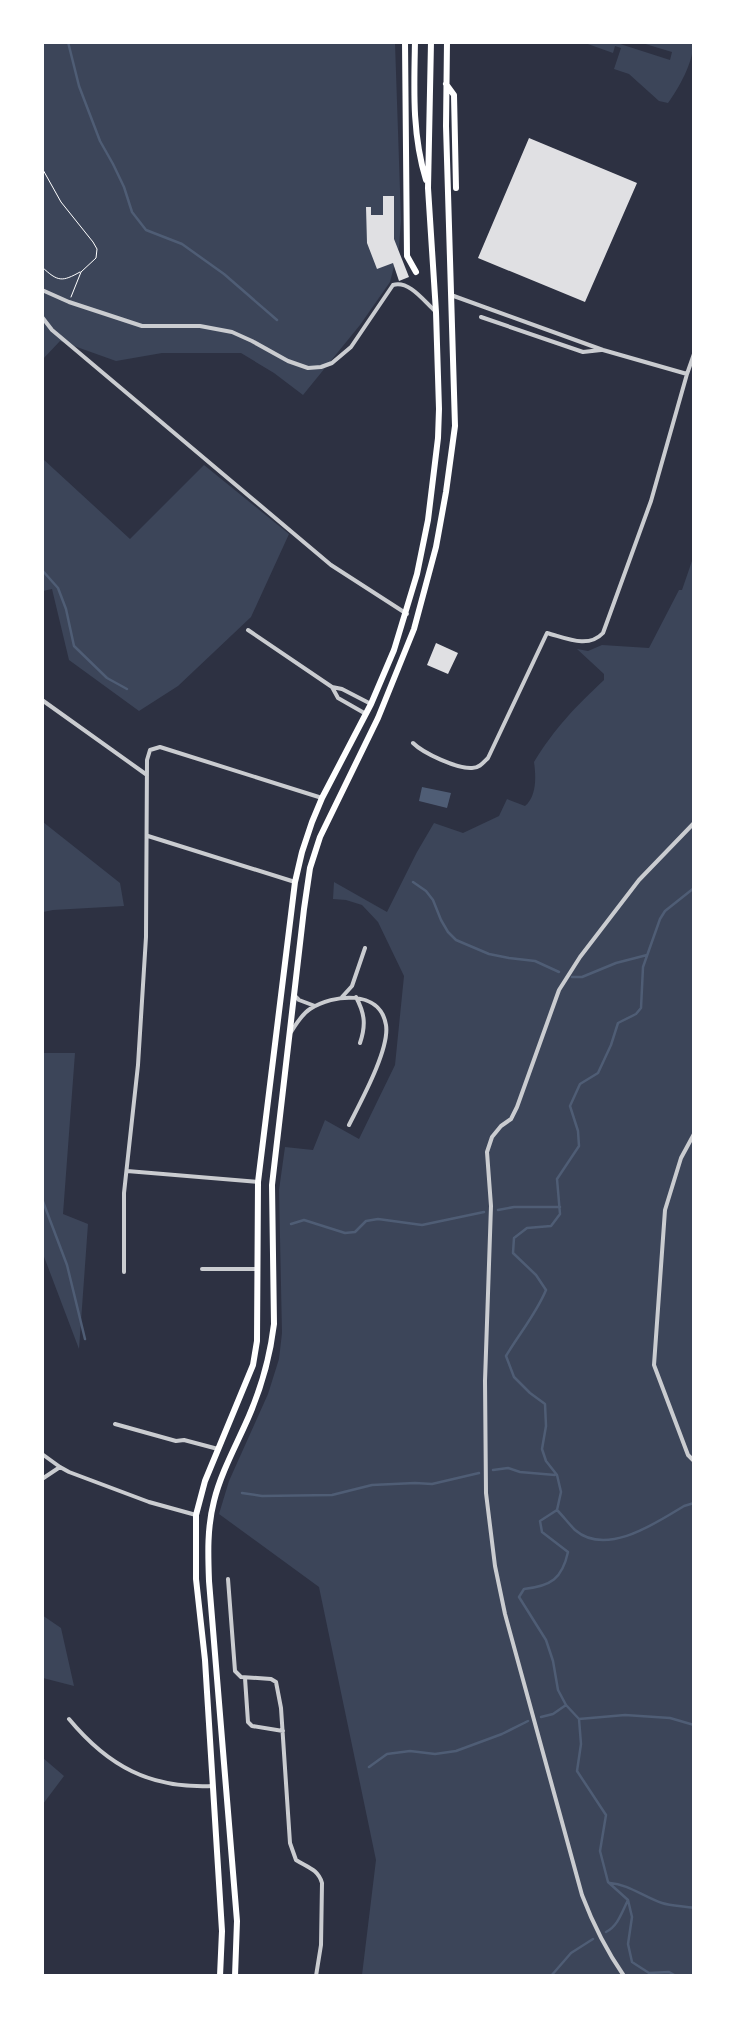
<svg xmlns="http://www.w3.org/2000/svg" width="736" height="2018" font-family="Karla,sans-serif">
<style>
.green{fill:#3c4559}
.water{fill:#4f5d75}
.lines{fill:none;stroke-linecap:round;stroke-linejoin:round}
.stream{stroke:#4f5d75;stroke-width:2.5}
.building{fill:#e0e0e3}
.path{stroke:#fff;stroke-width:1}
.minor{stroke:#caccd0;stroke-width:4}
.trunk{stroke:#fff;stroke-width:6}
</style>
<rect width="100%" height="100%" fill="#2d3142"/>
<path class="green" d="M43,43h352l6,177 -2,27 -9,35 -30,43 -57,70 -29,-22 -33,-20h-79l-46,8 -56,-20 -17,18z
M585,43h32l53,17 2,-8 -30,-9h51c1,18 -14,45 -25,60l-9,-2 -30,-27 -15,-5 7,-21 -6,-2 -2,7z
M43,459l87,80 74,-74 85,69 -38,83 -73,69 -39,25 -70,-51 -17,-71 -9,2z
M693,558v1417h-331l14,-115 -57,-273 -100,-73 10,-33 39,-87 11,-35 3,-26 -3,-143 6,-43 28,3 12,-30 34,19 36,-74 9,-89 -26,-54 -16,-17 -16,-5 -13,-1 1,-17 53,30 30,-60 17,-29 29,10 36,-17 8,-17 18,7c12,-10 11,-30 9,-44 21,-34 41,-55 70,-82v-6l-27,-25 11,2 14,-6 47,3 30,-58h3z
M43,822l77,61 4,23 -71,4 -10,2z
M43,1053h32l-12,161 25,10 -9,125 -36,-95z
M42,1615l19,13 13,58 -31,-8z
M43,1758l21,18 -21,28z"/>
<path class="water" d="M422,787l29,6 -4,15 -28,-7z"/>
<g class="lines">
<path class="stream" d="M68,42l11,44 21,55 13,23 11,23 8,25 14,18 36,14 42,30 53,46
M42,570l16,18 8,21 8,37 33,32 20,11
M413,882l13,9 7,9 8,20 7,12 8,8 33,14 20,4 26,3 24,11
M572,977h10l34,-14 31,-8
M42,1199l25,66 18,74
M498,1210l16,-3h46
M291,1224l13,-4 41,13 10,-1 11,-11 12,-2 44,6 62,-13
M493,1470l15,-2 12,4 35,3
M242,1493l20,3 70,-1 40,-10 43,-2 17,1 47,-11
M557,1510c6,6 12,14 18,20 31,27 81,-7 109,-24l10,-3
M541,1717l12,-3 13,-9
M579,1719l46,-4 45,3 24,7
M369,1767l18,-13 23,-3 25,3 21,-3 46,-17 26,-13
M610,1883c18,1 34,14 52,20 9,3 21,3 32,5
M606,1932c12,-6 16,-20 22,-32
M551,1976l20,-23 22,-14
M676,1976l-7,-4 -20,1 -17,-11 -4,-18 4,-27 -4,-17 -20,-18 -8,-31 6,-36 -29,-44 4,-27 -2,-25 -13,-14 -8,-15 -5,-29 -7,-21 -27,-43 5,-8c27,-3 38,-10 44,-37l-26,-20 -2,-11 17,-11 4,-18 -4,-17 -11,-14 -4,-12 4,-23 -1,-22 -15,-11 -16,-16 -8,-21c13,-22 30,-42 40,-66l-10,-15 -23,-22 1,-15 13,-10 24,-2 9,-12 -3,-35 22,-33 -1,-15 -8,-25 10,-22 18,-11 13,-28 7,-22 18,-9 5,-6 2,-41 17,-48 5,-8 29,-23"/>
</g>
<path class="building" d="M529,138l108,45 -52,119 -107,-44z
M383,196h11v43l15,38 -10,4 -6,-18 -16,6 -10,-26 -1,-36h5v8h12z
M436,643l22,10 -10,21 -21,-9z"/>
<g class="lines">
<path class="path" d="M42,168l19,34 32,40 4,7 -1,9 -15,14 -10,25
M42,267c16,15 20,15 38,5"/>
<path class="minor" d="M42,290l27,12 73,24h58l32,6 20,9 36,20 20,7 13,-1 11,-4 19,-16 42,-62c16,-5 31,16 42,26
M451,295l152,55 84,24 7,-20
M42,317l10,13 279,235 76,49
M481,317l102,35 18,-2
M248,630l84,57 10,2 29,15
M332,687l6,11 28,16
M42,700l105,75
M413,743c10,10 44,26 59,25 7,0 11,-5 16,-10l59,-125c19,5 41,16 56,0l48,-132 36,-127
M148,836l147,46
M294,995l5,5 16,6
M342,997l10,-11 13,-38
M356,997c9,17 10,28 4,46
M291,1032c5,-8 11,-18 19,-23 23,-15 70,-20 76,16 4,24 -26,78 -37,100
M694,1134l-13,24 -16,52 -11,155 34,90 6,6
M127,1171l131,11
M202,1269h55
M124,1272v-79l14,-128 8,-128 1,-177 3,-10 10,-3 162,51
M115,1424l61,17 8,-1 34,9
M42,1454l18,13 9,5 80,30 47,13
M42,1479l18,-12
M228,1579l7,92 6,6 30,2 5,3 5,26 9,135 6,17c11,7 22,9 26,23l-1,62 -5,31
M245,1678l3,44 4,4 31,5
M69,1719c39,47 81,70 144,67
M624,1976c-18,-26 -31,-52 -42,-81l-77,-281 -10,-48 -9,-73 -1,-112 6,-175 -4,-54 5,-15 9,-11 10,-7 6,-12 42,-117 21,-33 59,-77 55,-57"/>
<path class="trunk" d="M405,42l2,214 9,16
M415,42c-1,48 -3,92 11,138
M446,84l8,11 2,93
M220,1976l2,-45 -17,-271 -9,-81v-64l9,-34 48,-116 4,-24 1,-159 37,-300 7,-30 10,-30 10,-24 49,-94 23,-54 23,-76 11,-54 10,-82 1,-29 -3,-97 -8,-124 3,-146
M235,1976l2,-55 -28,-340c-1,-27 -2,-53 5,-80 7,-29 23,-57 35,-85 13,-30 21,-59 25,-92l-2,-139 32,-276 6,-41 10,-31 58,-119 36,-89 22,-82 10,-55 9,-66 -9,-300 1,-84"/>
</g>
<rect width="736" height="2018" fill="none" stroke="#ffffff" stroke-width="88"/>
</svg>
